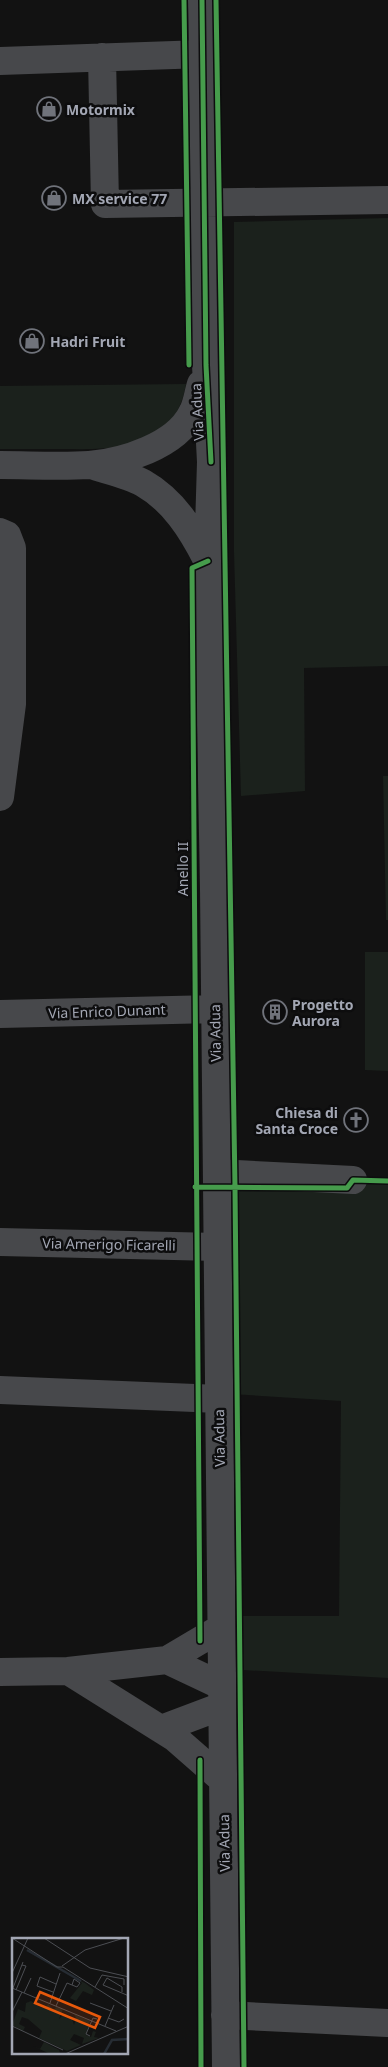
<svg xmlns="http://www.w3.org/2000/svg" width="388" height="2067" font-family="'Noto Sans',sans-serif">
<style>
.green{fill:#1b211c}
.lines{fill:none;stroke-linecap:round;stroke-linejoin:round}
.minor{stroke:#47484b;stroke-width:28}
.cycleway-casing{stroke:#0d0d0e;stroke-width:8}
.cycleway{stroke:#469c4c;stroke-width:5}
.labels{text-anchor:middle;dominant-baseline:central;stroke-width:5;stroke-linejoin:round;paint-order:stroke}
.poi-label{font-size:14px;font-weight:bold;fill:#a3a7b4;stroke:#0d0d0e;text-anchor:start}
.street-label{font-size:14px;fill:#a3a7b4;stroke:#0d0d0e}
.inset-river{fill:none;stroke:#262c33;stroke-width:2.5}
.inset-road{fill:none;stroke:#4c4e53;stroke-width:1}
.view{fill:#e8590c;fill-opacity:0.15;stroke:#e8590c;stroke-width:2.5}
.inset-edge{fill:none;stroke:#a3a7b4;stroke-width:2.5}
</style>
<rect width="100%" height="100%" fill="#121212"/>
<path class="green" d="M388,218v448l-84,2 1,123 -64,5 -7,-244v-330z
M186,384c-10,64 -69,66 -121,65 -21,0 -43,0 -65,0v-63z
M383,776h5v144h-2z
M365,952h23v119l-23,-1z
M388,1180v498l-145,-8 -2,-54h98l2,-215 -109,-7 -4,-212z"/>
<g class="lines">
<path class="minor" d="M202,0l4,365 5,97 -3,99 6,328 12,1178
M102,57l3,147 283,-4
M0,61l203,-7
M0,465c29,0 60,2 89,0 34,-3 87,-19 103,-52 5,-8 6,-20 9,-29
M91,465c15,5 38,10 52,18 30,17 49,47 64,77
M0,532l7,3 5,13v156l-12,93
M0,1014l215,-5
M217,1173l136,7
M0,1242l217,5
M0,1390l219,9
M167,1660l55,26
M68,1671l107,67 48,42
M0,1672l68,-1 99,-11 54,-32
M161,1729l61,-23
M225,2015l162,8"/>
<g class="cycleway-casing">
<path id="cycleway" d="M184,0l5,365
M202,0l4,365 5,97
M216,0l19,1187 9,880
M195,1187l152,1 6,-8 35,1
M200,1641l-8,-1073 16,-7
M200,1760l1,307"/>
</g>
<use href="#cycleway" class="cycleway"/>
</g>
<defs>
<g id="shop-ring" transform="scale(1.25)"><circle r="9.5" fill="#0d0d0e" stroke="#70737b" stroke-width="1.5"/><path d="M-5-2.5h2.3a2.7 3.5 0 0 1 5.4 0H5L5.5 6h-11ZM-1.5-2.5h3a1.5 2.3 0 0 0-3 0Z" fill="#70737b"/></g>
<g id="building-ring" transform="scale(1.25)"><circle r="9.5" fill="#0d0d0e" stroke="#70737b" stroke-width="1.5"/><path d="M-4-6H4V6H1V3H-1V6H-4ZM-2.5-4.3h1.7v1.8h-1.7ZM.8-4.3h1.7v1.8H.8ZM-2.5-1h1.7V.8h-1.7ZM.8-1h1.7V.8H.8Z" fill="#70737b"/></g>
<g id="church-ring" transform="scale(1.25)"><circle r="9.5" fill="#0d0d0e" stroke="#70737b" stroke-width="1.5"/><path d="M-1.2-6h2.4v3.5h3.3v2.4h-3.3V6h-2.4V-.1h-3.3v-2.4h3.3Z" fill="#70737b"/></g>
</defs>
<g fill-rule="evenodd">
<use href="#shop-ring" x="49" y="109"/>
<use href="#shop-ring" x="54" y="198"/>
<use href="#shop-ring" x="32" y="341"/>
<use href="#building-ring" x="275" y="1012"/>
<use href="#church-ring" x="356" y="1120"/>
</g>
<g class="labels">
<g class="poi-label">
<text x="66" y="109">Motormix</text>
<text x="72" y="198">MX service 77</text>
<text x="50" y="341">Hadri Fruit</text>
<text x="292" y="1004">Progetto<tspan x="292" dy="16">Aurora</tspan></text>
<text x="338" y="1112" text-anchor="end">Chiesa di<tspan x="338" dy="16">Santa Croce</tspan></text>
</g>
<g class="street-label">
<text transform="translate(197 412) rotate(-93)">Via Adua</text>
<text transform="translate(182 869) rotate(-90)">Anello II</text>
<text transform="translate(107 1011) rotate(-2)">Via Enrico Dunant</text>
<text transform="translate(215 1033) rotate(-91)">Via Adua</text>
<text transform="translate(109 1244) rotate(1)">Via Amerigo Ficarelli</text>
<text transform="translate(219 1438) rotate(-91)">Via Adua</text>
<text transform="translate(224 1843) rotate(-91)">Via Adua</text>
</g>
</g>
<g transform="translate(12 1938)">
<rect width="116" height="116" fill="#121212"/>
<path d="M59,38l14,7 9,7 -2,5 -9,-4 -7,10 -6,-3 12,-15zM19,63l9,6 6,1 2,-4 6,6 2,-3 7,2 -4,10 5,-5 8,5 2,6 2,-7 -2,-4 16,7 -4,14 5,2 2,-6 3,1 -2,5 5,1 -17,6 2,-6 -10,-4 -4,6 11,5 -14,6 -28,-13 3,-7 -14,-12 -6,-2 -3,7 6,3 -2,4 -11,-6 6,-16 7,3 1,-9zM32,104l15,8 1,3 -10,1 -17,-8 7,3z" fill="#1b211c"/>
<path class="inset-river" d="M15,12l54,31M92,116l8,-14 17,-1"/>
<path class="inset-road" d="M0,0l45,29M32,0l46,30 39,9M50,28l23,-16 39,-12M45,29h6l66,42M0,35l16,-35M83,49l7,-12 22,4v6M0,50l104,43M1,50l10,-26M4,52l10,-24 -4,-1M41,54l-16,-6 3,-9 16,7M110,54v-5l-15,-9 -4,7 26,11M12,55l7,-15M38,65l10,-30M78,65l21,8M44,68l11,-23 10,4 3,-4 -6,-4 -2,6M0,74l10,-20M96,80l11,4 5,-3M0,88l51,24M93,88l9,-21M78,98l-4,-2 7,-16 4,1M53,116l64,-28"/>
<path class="view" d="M28,54l60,25 -5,11 -60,-25z"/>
<rect width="116" height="116" class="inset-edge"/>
</g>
</svg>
